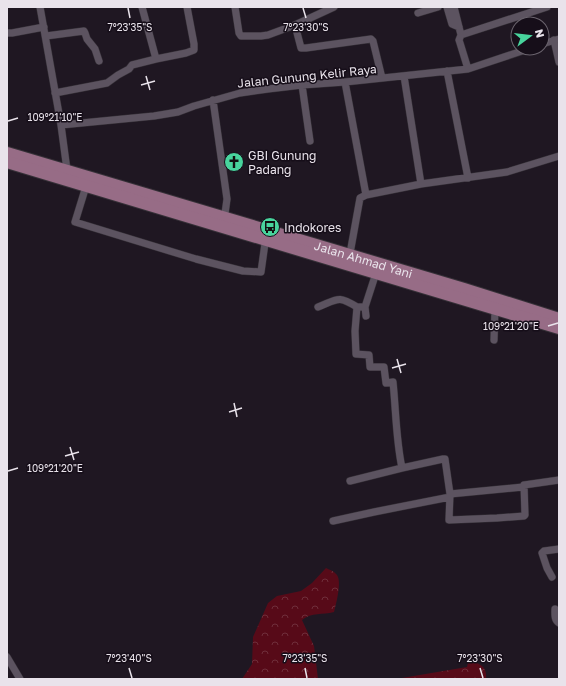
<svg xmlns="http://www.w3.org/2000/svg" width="566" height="686" font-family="'Golos Text',sans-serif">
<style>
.forest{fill:url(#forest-crowns)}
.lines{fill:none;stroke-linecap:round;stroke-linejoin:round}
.minor-casing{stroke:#363138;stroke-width:8}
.primary-casing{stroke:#363138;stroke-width:14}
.minor{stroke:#5c5360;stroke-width:7}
.primary{stroke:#976c86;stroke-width:12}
.ticks{fill:none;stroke:#e9e3eb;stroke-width:1.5}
.labels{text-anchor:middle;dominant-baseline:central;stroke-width:3;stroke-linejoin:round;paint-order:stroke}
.street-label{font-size:12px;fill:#e9e3eb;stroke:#160e19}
.poi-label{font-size:12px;fill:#e9e3eb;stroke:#160e19;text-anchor:start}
.ticks-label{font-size:10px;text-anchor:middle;fill:#e9e3eb;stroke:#160e19;stroke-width:3;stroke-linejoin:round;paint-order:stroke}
</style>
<defs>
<pattern id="forest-crowns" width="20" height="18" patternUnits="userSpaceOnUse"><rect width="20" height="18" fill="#570a18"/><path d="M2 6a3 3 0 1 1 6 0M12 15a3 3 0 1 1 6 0" fill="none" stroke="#6f2e3a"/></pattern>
</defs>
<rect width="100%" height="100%" fill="#1f1722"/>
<path class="forest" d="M326,568c4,2 8,3 11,7 5,7 -1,29 -3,37 -12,3 -22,0 -32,8l12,26 1,8 3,25h-76l10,-15 1,-27 15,-34 9,-7 24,-5 11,-8z
M474,662c9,3 13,7 12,17h-90l71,-12 1,-4z"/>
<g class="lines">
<g class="minor-casing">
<path id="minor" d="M40,7l21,118 6,45
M142,7l14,52 30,-6 8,-3v-6l-7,-37
M235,7l4,26 2,3h20l7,-1 27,-10
M334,7l-39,18 6,23h5l65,-9 2,2 9,37
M447,7l5,17 7,3
M454,7l7,28
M418,13l20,-6
M7,33h5l32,-6
M46,36l38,-5 1,2 2,6 8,10 4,12
M554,40l5,22
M542,44l17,-5
M468,69l-8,-26 -1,-3 2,-5 86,-28
M447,71l21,107
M404,76l17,108
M345,82l21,113
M302,85l8,56
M55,93l52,-10 11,-8 11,-6 3,-4 24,-6
M213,100l14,99 -3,22
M61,125l93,-9 24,-4 16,-6 46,-13 28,-4 34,-4 43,-3 123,-13 63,-21
M87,183l-12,39 121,37 47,12 18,1 5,-36
M349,259l11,-61 6,-3 55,-11 86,-12 52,-16
M318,307c20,-8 20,-12 39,0
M365,307h-8l-2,24 1,23 13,1 1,12h14l2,16 7,-1c3,29 3,58 9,86l41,-9h2l5,35 -1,26 48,-2 27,-2 1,-1 -1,-30 35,-5
M366,316l-1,-9 11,-34
M494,340l1,-31
M350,481l52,-13
M450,494l73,-7
M333,521l41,-9 76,-15
M552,577l-5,-9 -5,-15 2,-2 15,-2
M555,609c0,5 -1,11 4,14
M7,657l13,22"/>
</g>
<g class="primary-casing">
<g id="primary">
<path id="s1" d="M7,153l457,136 95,30"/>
<path d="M7,162l552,166"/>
</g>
</g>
<use href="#minor" class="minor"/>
<use href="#primary" class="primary"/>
</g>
<path class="ticks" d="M128,8l2,10M303,8l3,10M146,76l4,14M141,85l14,-4M8,121l10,-3M548,326l10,-3M397,359l4,14M392,368l14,-4M234,403l3,14M229,412l13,-4M70,447l4,13M65,456l14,-4M8,471l10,-3M129,668l3,10M305,668l2,10M480,668l3,10"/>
<defs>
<g id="church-disc" transform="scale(1)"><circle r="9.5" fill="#48d49d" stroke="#160e19"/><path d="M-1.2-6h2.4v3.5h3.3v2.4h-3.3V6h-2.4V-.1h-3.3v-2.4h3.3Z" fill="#111"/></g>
<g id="bus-disc" transform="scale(1)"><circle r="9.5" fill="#48d49d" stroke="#160e19"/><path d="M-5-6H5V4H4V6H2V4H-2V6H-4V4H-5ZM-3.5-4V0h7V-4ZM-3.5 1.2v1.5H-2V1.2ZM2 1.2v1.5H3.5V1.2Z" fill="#111"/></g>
</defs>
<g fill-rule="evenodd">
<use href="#church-disc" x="234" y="162"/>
<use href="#bus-disc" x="270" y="227"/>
</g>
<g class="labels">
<g class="street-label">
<text transform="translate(307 76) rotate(-6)">Jalan Gunung Kelir Raya</text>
<text stroke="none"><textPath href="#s1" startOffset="372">Jalan Ahmad Yani</textPath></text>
</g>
<g class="poi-label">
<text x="248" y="155">GBI Gunung<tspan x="248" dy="14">Padang</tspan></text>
<text x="284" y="227">Indokores</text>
</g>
</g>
<g class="ticks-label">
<text x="130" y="31">7°23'35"S</text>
<text x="306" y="31">7°23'30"S</text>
<text x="55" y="121">109°21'10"E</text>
<text x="511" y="330">109°21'20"E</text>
<text x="55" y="472">109°21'20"E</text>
<text x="129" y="662">7°23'40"S</text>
<text x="305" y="662">7°23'35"S</text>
<text x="480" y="662">7°23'30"S</text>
</g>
<rect width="566" height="686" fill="none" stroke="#e9e3eb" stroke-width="16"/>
<g transform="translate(530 36) rotate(75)"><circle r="19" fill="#160e19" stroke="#6a636d"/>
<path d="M0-3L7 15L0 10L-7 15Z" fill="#48d49d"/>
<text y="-6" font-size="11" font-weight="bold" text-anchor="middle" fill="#e9e3eb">N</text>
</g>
</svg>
